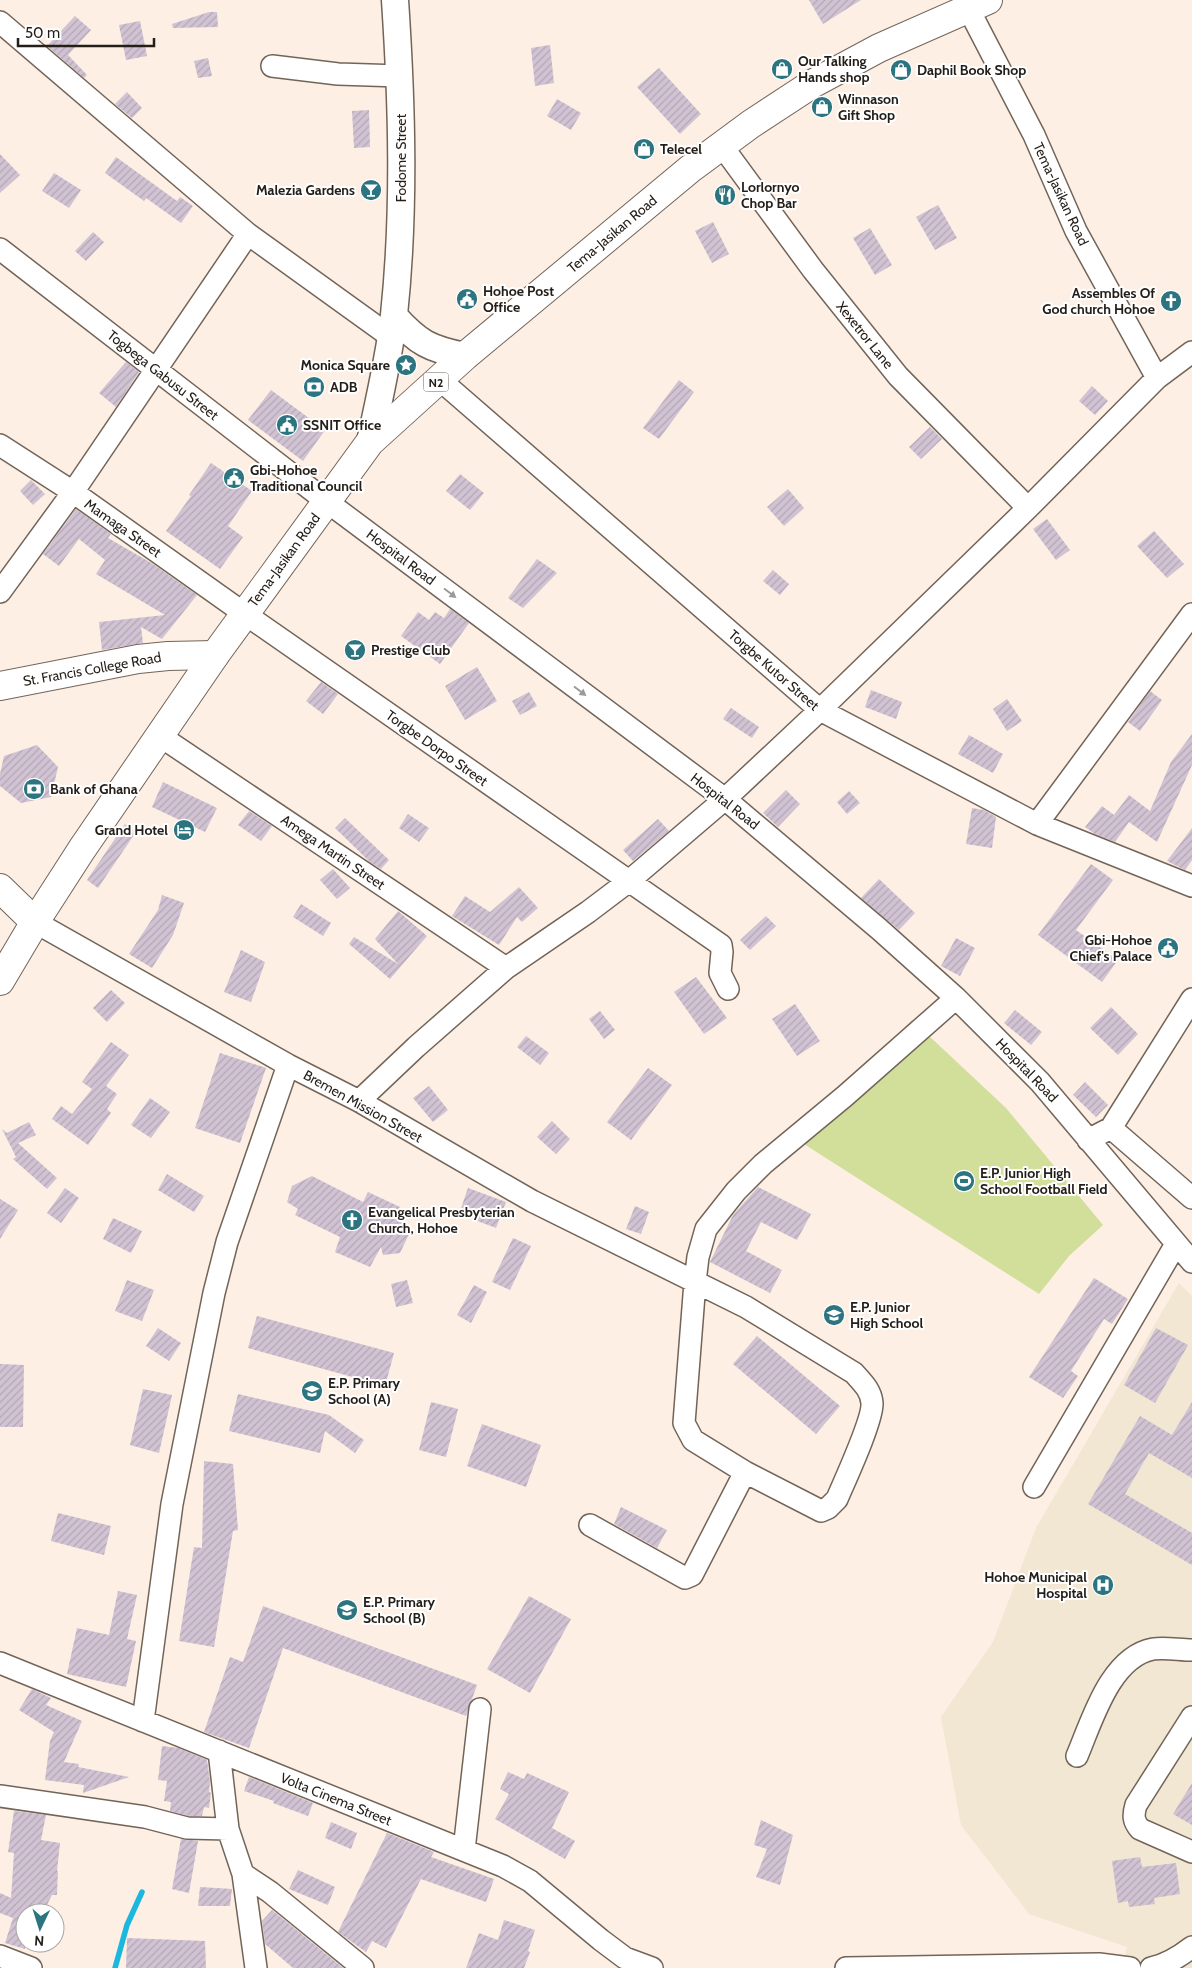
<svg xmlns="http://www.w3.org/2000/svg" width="1192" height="1968" font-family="Cabin,sans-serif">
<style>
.medical{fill:#f1e7d2}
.park{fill:#d1df9b}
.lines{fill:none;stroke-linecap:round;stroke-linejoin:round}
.stream{stroke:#1cb7df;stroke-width:5.5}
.building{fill:url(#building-hatch)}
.minor-casing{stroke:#736458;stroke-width:24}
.tertiary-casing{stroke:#736458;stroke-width:29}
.secondary-casing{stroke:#736458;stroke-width:30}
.trunk-casing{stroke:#736458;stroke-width:30}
.minor{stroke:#fff;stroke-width:21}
.tertiary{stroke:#fff;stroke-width:26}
.secondary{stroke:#fff;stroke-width:28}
.trunk{stroke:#fff;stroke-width:28}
.oneway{fill:#9c9a98}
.labels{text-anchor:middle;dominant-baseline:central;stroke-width:4;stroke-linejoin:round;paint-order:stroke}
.shield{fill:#fff;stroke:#66625e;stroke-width:1}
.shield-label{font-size:12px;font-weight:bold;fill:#241e19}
.poi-label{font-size:14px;font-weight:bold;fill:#241e19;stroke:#fff;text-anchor:start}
.street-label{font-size:14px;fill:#241e19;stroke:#fff}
</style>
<defs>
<pattern id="building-hatch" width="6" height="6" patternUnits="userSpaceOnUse" patternTransform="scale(1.25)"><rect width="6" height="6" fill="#d1c3d3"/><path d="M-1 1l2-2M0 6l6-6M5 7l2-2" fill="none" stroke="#b3a7b5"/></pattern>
</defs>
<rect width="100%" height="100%" fill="#fdefe4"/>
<path class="medical" d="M1179,1283l13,13v672h-70l5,-21 -98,-33 -68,-89 -20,-108 52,-75 43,-114z"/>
<path class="park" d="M912,1020l94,88 97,117 -34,31 -30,38 -246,-157z"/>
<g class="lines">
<path class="stream" d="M115,1968l12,-43 15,-33"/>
</g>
<path class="building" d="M809,0h52l-38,24z
M209,12h8l1,15 -45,1 -1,-4z
M75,16l16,14 -23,25 19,20 -3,3 -37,-32z
M140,21l7,35 -21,4 -7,-35z
M550,45l4,38 -19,3 -4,-38z
M208,58l4,18 -14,2 -4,-17z
M659,68l42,46 -21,20 -43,-47z
M127,92l15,16 -10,10 -17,-14z
M557,99l24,14 -10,17 -24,-14z
M369,110l1,37 -16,1 -2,-37z
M0,154l20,21 -20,18z
M116,157l61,44 3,-4 13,9 -12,17 -35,-25 -2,3 -39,-28z
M54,173l27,17 -12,18 -27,-17z
M938,205l19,33 -22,12 -19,-33z
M713,222l16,32 -17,9 -17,-32z
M870,228l22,37 -17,10 -22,-37z
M93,232l11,10 -18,19 -11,-10z
M126,362l13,10 -23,35 -17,-14z
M679,380l15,12 -35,47 -16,-11z
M1092,386l16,15 -13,14 -16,-14z
M271,390l54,40 -22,31 -55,-41z
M930,427l12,12 -21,20 -12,-12z
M211,463l41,28 -24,35 15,11 -23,32 -54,-38 25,-35 -2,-1z
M460,474l24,19 -14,17 -24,-19z
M31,480l14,14 -12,11 -13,-14z
M788,489l16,19 -20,18 -17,-19z
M76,509l35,25 -3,4 45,26 44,31 -35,44 -21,-12 2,16 -41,7 -3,-28 66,-7 -69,-41 9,-14 -26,-21 -20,27 -16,-12z
M1047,519l23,31 -14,10 -23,-31z
M1154,531l30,33 -17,14 -30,-32z
M537,559l20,14 -34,35 -15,-10z
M773,570l16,14 -9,11 -17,-14z
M450,609l19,14 -29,41 -39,-28 17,-24 11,8 6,-8 9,6z
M477,667l20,34 -32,19 -20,-34z
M321,682l17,12 -15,20 -17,-13z
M871,690l31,12 -6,17 -31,-12z
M1150,691l12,9 -22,31 -12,-9z
M529,692l8,14 -17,9 -8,-14z
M1007,699l15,22 -15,10 -14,-22z
M731,708l28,19 -7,11 -29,-19z
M1192,734v31l-35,77 -28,-20 -14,20 -20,-8 -10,-7 17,-21 12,9 15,-20 21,16 21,-49z
M969,735l34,19 -10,19 -35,-19z
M37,745l21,22 -7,30 -30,6 -21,-17v-12l4,-18z
M163,782l54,26 -12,24 -53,-25z
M786,790l14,14 -22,23 -15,-14z
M849,791l11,12 -13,11 -10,-12z
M972,808l12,2 12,7 -4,31 -26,-4z
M249,811l23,15 -11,15 -23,-16z
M408,814l21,14 -10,14 -20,-14z
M345,818l44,42 -8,9 -11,-7 -35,-34z
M658,819l11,12 -36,30 -10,-11z
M125,824l11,8 -38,56 -11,-8z
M1192,828v32l-7,10 -18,-9z
M1091,864l22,16 -37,50 42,30 -16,22 -64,-47z
M333,869l17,19 -13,11 -17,-19z
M879,879l36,34 -16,17 -38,-32z
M519,887l19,21 -16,14 -5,-5 -18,28 -47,-29 13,-20 25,16z
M162,895l22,8 -11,32 -21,33 -23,-14 29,-44z
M301,904l30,19 -8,13 -30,-19z
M398,911l29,25 -37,43 -41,-35 5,-7 44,27 -23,-25z
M766,916l10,10 -26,24 -10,-10z
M956,938l19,10 -15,28 -19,-10z
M241,950l24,12 -14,40 -27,-10z
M696,977l31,41 -23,16 -30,-42z
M111,990l14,13 -18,19 -14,-14z
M795,1004l25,37 -23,15 -25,-37z
M1111,1007l27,27 -20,21 -28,-27z
M1015,1010l27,22 -11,13 -27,-22z
M600,1011l15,19 -11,9 -15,-20z
M526,1036l23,17 -9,12 -23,-18z
M111,1042l18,13 -23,31 11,8 -10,15 4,4 -23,32 -36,-26 9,-13 11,8 20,-25 -10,-7z
M220,1053l46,15 -26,75 -45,-15z
M648,1068l24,17 -41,55 -24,-18z
M1085,1082l23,23 -12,12 -23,-22z
M429,1086l19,24 -15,12 -20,-24z
M150,1098l20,14 -19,26 -20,-13z
M552,1121l18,18 -14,15 -19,-17z
M29,1122l7,13 -18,8 39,35 -10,11 -34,-30 3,-2 -14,-28 5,4z
M167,1174l37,22 -10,16 -36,-22z
M312,1176l51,26 5,-10 32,15 -5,10 8,6 6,11 -9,19 -17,2 -2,-8 -11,20 -35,-15 5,-15 -45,-22 3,-6 -11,-7 5,-16z
M758,1187l53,27 -14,26 -36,-18 -15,29 36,19 -12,23 -60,-31 23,-47z
M65,1188l14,10 -18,25 -14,-10z
M468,1188l38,14 -10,26 -37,-14z
M0,1199l18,11 -18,29z
M635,1206l14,6 -8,22 -15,-5z
M113,1218l29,13 -11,22 -28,-14z
M513,1238l18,8 -21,44 -18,-8z
M1094,1278l34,21 -16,25 -8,-5 -33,52 7,5 -15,22 -34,-21z
M127,1280l27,10 -12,31 -27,-10z
M407,1280l6,23 -17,4 -5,-23z
M474,1285l13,7 -16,31 -14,-8z
M257,1316l137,37 -9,33 -137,-38z
M158,1328l23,15 -12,18 -23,-15z
M1156,1328l32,17 -33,58 -31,-18z
M757,1336l83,70 -24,28 -83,-70z
M0,1364l24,1 -1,62h-23z
M143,1389l29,6 -13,58 -29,-8z
M238,1394l91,21 35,25 -9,13 -30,-22 -5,22 -91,-22z
M431,1402l27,7 -12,48 -27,-7z
M1192,1402v76l-43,-25 -24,41 67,39v32l-104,-61 52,-88 32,19z
M482,1424l59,21 -15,42 -59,-21z
M204,1461l29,3 5,66 -5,1 -19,116 -35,-6 15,-94 8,1z
M621,1507l46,23 -10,18 -43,-24z
M58,1513l53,13 -7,29 -53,-14z
M118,1591l19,4 -10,44 9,2 -10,46 -59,-13 10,-46 32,7z
M529,1596l42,23 -41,74 -43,-24z
M263,1606l214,79 -11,31 -183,-68 -34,100 -45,-16 26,-75 13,5z
M32,1689l19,9 -5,7 36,16 -18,41 15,2 -1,3 51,10 -46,16 1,-8 -39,-5 5,-39 4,-9 -35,-22z
M162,1746l16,2 29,12 3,22 -1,10 2,1 -2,15 -5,-1 -2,9h-13l-19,-5 1,-9 -7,-1 3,-20 -9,-1z
M508,1772l16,7 3,-6 42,19 -17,36 23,13 -10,18 -70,-40 14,-25 -9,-5z
M249,1777l64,26 -5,13 -35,-13 1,-2 -30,-10z
M1192,1783v42l-19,-11z
M14,1811l32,4 -5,25 19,3 -3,28h1l-1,24h-5l-9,18h-18v36l-20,-6 8,-25 -13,-5v-20l11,5 3,-45 -6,-1z
M761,1820l32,15 -13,50 -24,-8 11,-28 -13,-4z
M331,1822l26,11 -6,16 -26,-11z
M387,1833l47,19 -3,5 63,22 -8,23 -65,-23 -35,69 -14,-7 -6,11 -28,-20z
M181,1839l17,2 -9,52 -17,-4z
M1140,1857l2,10 34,-4 4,31 -26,4 1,6 -26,3 -1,-6 -10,2 -6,-42z
M298,1870l37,17 -7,18 -39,-16z
M200,1887l32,2 -2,17h-32z
M272,1910l71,58h-50l-28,-24 -3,-23z
M504,1920l31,10 -7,21 2,1 -6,16h-58l13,-35 19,7z
M127,1938l78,3 1,27h-80z"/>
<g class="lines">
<g class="minor-casing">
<path id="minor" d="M968,8l66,127 42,96 81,147
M0,22l248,212 143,103
M272,66l66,8 62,2
M722,146l91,124 85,106 130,132
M0,249l326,252 399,298 154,130 77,69 84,84 152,180
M439,379l381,331 217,114 155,62
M0,445l73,47 172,122 476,331 1,7 -2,21 8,16
M0,592l73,-100 175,-258
M160,736l346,232
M1037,824l155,-210
M35,922l253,143 71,36 173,100 214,106 108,66c8,9 17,17 18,30 1,17 -27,77 -35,96l-9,9 -7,3 -76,-39 -53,103 -7,3 -95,-53
M359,1101l57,-54 90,-79 82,-56 41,-31 96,-82 95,-89 208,-202 129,-130 35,-26
M1111,1128l81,70
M1088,1140l23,-12 81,-129
M745,1472l-52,-32 -9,-17 11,-141 3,-25 8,-28 30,-38 27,-27 82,-68 111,-98
M1034,1487l142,-243
M0,1663l503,203 27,15 71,59 24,18 27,10
M1192,1717l-56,88c-3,10 -3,16 4,24l52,23
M143,1721l29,-217 42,-211 13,-51 61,-177
M219,1751l9,78 15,45 27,18 93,76
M1077,1756c15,-35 33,-99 76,-107 12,-2 27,1 39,1
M0,1796l145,21 42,11 41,1
M464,1850l16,-141
M243,1874l13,94
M0,1956l31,12
M846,1968l253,-4 31,4
M1151,1968c15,-3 28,-11 41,-21"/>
</g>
<g class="tertiary-casing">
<path id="tertiary" d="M394,316c24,27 36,33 71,40
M370,442c9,-42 19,-84 24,-127 11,-104 8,-210 1,-315"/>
</g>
<g class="secondary-casing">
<path id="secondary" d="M0,686l138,-27 30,-3 47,-1
M0,888l35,34"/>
</g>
<g class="trunk-casing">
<path id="trunk" d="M0,981l35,-59 47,-73 133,-194 155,-213 95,-86 225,-187 61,-45 61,-40 67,-36 109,-48"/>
</g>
<use href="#minor" class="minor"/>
<use href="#tertiary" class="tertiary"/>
<use href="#secondary" class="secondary"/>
<use href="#trunk" class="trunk"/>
</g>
<defs><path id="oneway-solid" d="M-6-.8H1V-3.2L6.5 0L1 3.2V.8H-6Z" transform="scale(1.25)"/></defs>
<g class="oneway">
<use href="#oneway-solid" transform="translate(450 593) rotate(37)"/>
<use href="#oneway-solid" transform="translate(580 691) rotate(37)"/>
</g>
<defs>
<g id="shop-disc" transform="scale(1.125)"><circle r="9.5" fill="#2c747f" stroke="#fff"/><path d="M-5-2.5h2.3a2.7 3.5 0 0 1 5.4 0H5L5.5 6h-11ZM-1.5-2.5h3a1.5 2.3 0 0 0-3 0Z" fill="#fff"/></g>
<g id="bar-disc" transform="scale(1.125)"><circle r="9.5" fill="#2c747f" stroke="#fff"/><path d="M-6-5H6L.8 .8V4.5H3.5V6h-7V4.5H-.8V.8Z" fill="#fff"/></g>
<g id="restaurant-disc" transform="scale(1.125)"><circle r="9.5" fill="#2c747f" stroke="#fff"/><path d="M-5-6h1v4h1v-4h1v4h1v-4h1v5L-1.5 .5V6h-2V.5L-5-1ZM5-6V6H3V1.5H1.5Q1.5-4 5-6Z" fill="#fff"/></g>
<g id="civic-disc" transform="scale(1.125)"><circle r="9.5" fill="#2c747f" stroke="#fff"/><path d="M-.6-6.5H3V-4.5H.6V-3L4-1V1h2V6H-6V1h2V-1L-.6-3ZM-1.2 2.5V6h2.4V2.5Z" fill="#fff"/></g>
<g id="church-disc" transform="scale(1.125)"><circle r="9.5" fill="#2c747f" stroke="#fff"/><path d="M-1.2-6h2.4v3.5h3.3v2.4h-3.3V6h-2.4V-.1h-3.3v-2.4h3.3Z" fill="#fff"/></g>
<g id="sight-disc" transform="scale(1.125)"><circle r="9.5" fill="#2c747f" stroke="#fff"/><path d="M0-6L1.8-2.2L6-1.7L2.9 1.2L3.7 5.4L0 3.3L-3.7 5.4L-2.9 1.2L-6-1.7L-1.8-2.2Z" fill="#fff"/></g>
<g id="bank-disc" transform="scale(1.125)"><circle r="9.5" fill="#2c747f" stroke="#fff"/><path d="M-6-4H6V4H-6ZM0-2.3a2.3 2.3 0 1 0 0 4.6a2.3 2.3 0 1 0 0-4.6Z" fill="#fff"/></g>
<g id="hotel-disc" transform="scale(1.125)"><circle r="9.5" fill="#2c747f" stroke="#fff"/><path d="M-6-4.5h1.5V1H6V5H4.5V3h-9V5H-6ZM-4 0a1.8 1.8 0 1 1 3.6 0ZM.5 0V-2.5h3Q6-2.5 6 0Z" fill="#fff"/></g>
<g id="stadium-disc" transform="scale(1.125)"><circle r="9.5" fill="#2c747f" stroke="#fff"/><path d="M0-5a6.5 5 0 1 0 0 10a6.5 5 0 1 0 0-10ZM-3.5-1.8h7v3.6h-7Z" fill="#fff"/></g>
<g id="school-disc" transform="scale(1.125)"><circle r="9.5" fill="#2c747f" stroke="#fff"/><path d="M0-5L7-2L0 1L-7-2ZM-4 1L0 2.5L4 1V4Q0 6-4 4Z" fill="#fff"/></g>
<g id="hospital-disc" transform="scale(1.125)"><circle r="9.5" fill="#2c747f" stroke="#fff"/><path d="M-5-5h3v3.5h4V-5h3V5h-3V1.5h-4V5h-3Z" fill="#fff"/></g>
</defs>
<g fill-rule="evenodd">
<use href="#shop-disc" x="782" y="69"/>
<use href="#shop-disc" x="901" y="70"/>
<use href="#shop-disc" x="822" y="107"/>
<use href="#shop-disc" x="644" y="149"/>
<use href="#bar-disc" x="371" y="190"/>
<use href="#restaurant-disc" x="725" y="195"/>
<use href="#civic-disc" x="467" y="299"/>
<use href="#church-disc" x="1171" y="301"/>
<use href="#sight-disc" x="406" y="365"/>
<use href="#bank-disc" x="314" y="387"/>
<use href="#civic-disc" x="287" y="425"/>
<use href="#civic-disc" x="234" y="478"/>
<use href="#bar-disc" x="355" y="650"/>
<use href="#bank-disc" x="34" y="789"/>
<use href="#hotel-disc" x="184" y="830"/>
<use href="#civic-disc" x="1168" y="948"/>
<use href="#stadium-disc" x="964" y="1181"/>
<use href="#church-disc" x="352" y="1220"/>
<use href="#school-disc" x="834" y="1315"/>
<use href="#school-disc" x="312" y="1391"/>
<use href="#hospital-disc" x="1103" y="1585"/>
<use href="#school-disc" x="347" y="1610"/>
</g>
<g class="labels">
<rect class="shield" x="423.5" y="372.5" width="25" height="19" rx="4"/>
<g class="shield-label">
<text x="436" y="382">N2</text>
</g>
<g class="poi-label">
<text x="798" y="61">Our Talking<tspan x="798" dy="16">Hands shop</tspan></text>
<text x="917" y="70">Daphil Book Shop</text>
<text x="838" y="99">Winnason<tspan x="838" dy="16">Gift Shop</tspan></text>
<text x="660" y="149">Telecel</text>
<text x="741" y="187">Lorlornyo<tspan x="741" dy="16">Chop Bar</tspan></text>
<text x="355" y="190" text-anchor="end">Malezia Gardens</text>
<text x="483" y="291">Hohoe Post<tspan x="483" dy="16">Office</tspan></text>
<text x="1155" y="293" text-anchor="end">Assembles Of<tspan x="1155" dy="16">God church Hohoe</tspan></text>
<text x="390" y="365" text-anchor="end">Monica Square</text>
<text x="330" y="387">ADB</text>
<text x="303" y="425">SSNIT Office</text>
<text x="250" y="470">Gbi-Hohoe<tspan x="250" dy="16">Traditional Council</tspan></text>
<text x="371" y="650">Prestige Club</text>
<text x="50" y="789">Bank of Ghana</text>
<text x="168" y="830" text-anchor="end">Grand Hotel</text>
<text x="1152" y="940" text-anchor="end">Gbi-Hohoe<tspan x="1152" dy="16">Chief's Palace</tspan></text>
<text x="980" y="1173">E.P. Junior High<tspan x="980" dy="16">School Football Field</tspan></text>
<text x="368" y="1212">Evangelical Presbyterian<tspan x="368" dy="16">Church, Hohoe</tspan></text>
<text x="850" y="1307">E.P. Junior<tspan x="850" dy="16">High School</tspan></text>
<text x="328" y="1383">E.P. Primary<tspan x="328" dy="16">School (A)</tspan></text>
<text x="1087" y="1577" text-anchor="end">Hohoe Municipal<tspan x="1087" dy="16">Hospital</tspan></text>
<text x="363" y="1602">E.P. Primary<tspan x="363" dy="16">School (B)</tspan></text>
</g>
<g class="street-label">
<text transform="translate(401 158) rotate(-90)">Fodome Street</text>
<text transform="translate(1061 194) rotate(65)">Tema-Jasikan Road</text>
<text transform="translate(612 234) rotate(-40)">Tema-Jasikan Road</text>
<text transform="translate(865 335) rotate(51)">Xexetror Lane</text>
<text transform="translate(163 375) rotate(38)">Togbega Gabusu Street</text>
<text transform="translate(123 528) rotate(35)">Mamaga Street</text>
<text transform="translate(401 557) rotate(37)">Hospital Road</text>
<text transform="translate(284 560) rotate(-54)">Tema-Jasikan Road</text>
<text transform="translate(92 669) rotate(-10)">St. Francis College Road</text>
<text transform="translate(774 670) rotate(41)">Torgbe Kutor Street</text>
<text transform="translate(437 748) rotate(35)">Torgbe Dorpo Street</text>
<text transform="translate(725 801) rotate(38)">Hospital Road</text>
<text transform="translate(333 852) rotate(34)">Amega Martin Street</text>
<text transform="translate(1027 1070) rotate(46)">Hospital Road</text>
<text transform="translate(363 1106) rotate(29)">Bremen Mission Street</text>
<text transform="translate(336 1799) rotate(22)">Volta Cinema Street</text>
</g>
</g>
<g transform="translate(40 1928) rotate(184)"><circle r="24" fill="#ffffff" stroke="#a7a5a3"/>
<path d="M0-4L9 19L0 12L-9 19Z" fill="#2c747f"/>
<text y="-8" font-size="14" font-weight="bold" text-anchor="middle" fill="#241e19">N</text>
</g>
<path d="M18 38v8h136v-8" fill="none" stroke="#241e19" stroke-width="2.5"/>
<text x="25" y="38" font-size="15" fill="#241e19" stroke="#ffffff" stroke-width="4" paint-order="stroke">50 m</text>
</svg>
